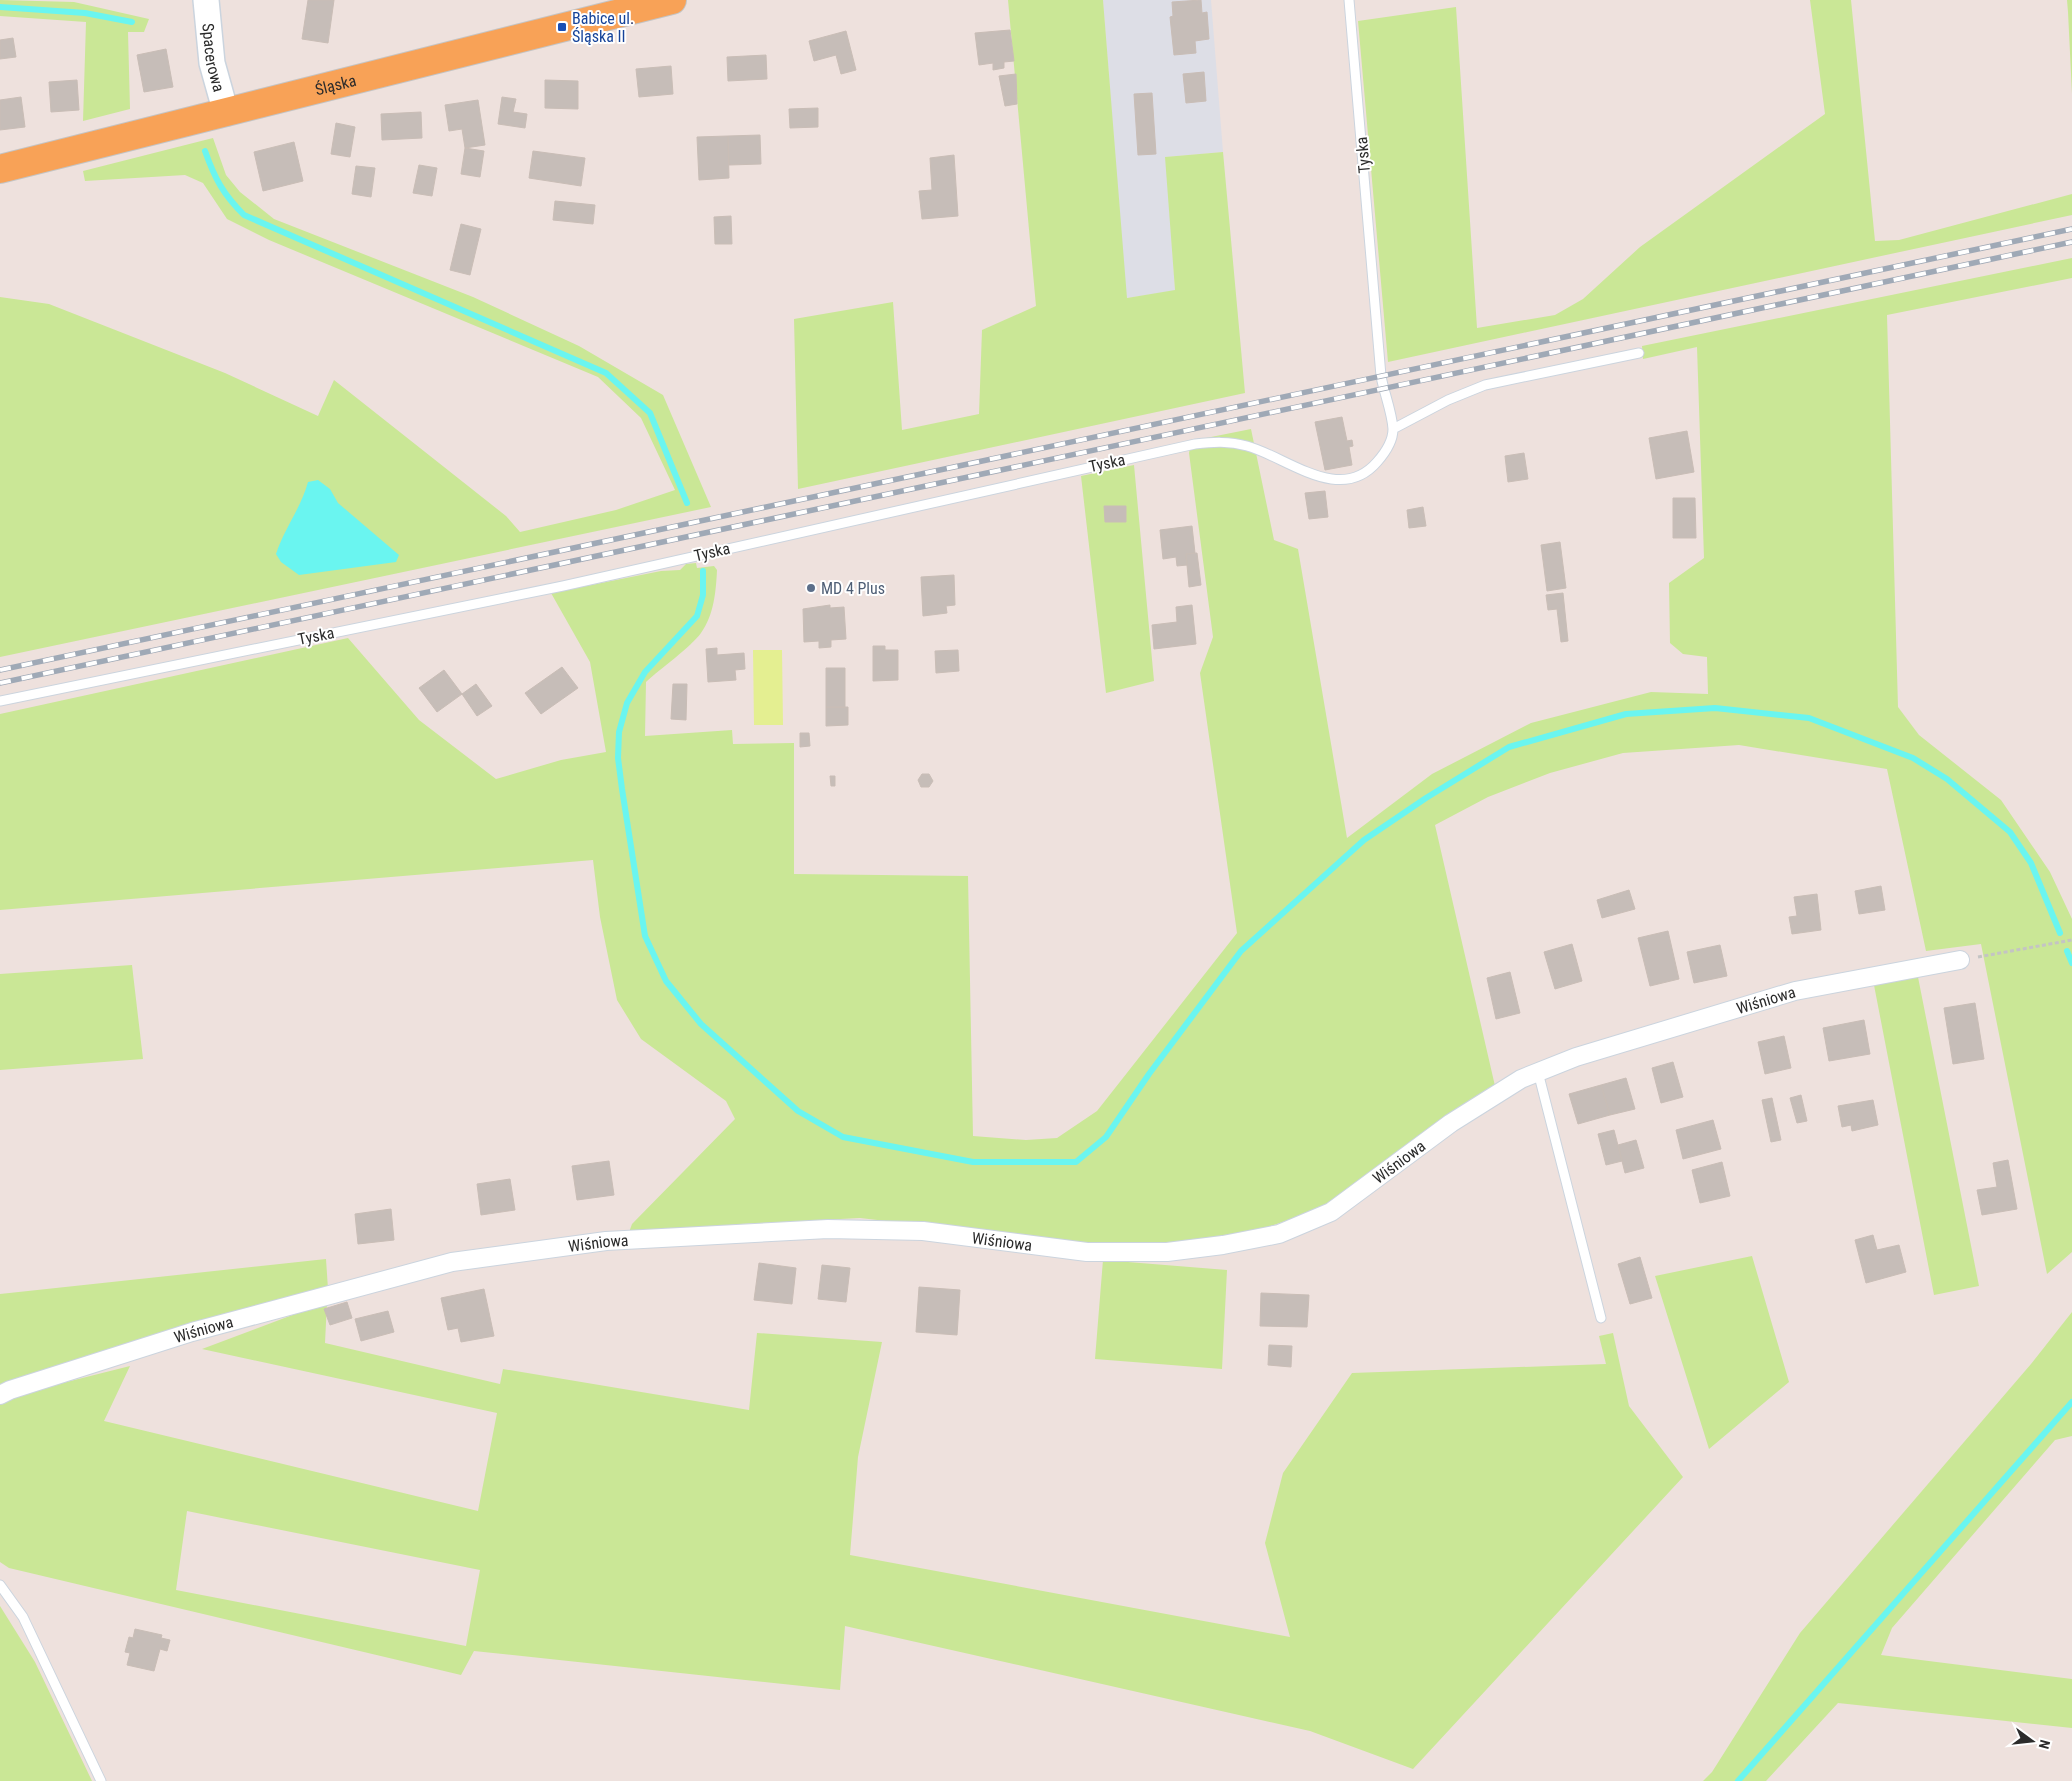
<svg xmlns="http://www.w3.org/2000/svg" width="2072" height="1781" font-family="'Roboto Condensed',sans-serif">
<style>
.industrial{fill:#dddee6}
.green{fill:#cae796;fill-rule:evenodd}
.pitch{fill:#e4ef91}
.water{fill:#6af5f0}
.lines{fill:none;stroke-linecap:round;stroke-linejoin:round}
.stream{stroke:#6af5f0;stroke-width:6}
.building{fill:#c6bdb8;stroke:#c9bdb6}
.lane-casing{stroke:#cbd4de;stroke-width:11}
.street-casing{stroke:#cbd4de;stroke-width:20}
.secondary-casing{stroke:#cbd4de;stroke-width:28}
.primary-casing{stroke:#c4c4c4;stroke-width:30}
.path{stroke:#c4c4c4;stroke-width:3;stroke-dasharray:4 2.5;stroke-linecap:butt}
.lane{stroke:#fff;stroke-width:9}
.street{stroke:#fff;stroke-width:18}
.secondary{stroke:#fff;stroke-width:25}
.primary{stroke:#f8a257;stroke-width:28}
.rail-casing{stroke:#9fa9b6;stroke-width:5.5}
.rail{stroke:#fff;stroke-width:4;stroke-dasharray:11;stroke-linecap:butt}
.transit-dot{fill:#1a4fb4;stroke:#fff;stroke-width:2}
.service-dot{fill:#5c6f8a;stroke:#fff;stroke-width:2}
.labels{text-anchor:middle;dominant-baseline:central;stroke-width:4;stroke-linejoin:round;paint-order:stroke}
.transit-label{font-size:16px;fill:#164399;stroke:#fff;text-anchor:start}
.street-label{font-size:16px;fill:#2b2b2b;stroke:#fff}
.service-label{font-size:16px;fill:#4e5e75;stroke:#fff;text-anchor:start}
</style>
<rect width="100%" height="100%" fill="#eee1dd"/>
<path class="industrial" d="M1103,0h108l12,152 -57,5 9,134 -49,7z"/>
<path class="green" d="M0,0l74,2 75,17 -5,13h-16l2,77 -47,12 3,-99 -86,-6z
M1008,0h95l24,298 48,-8 -10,-133 58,-5 22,241 -447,96 -4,-170 99,-17 9,128 77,-16 3,-84 54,-24z
M1810,0h41l24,241 24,-1 173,-46v21l-684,147 -30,-341 98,-14 21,321 78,-13 28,-16 57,-52 185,-133z
M2067,0h5v94l-4,-82z
M213,138l13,37 14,17 34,27 199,78 106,49 84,49 48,112 -711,150v-360l49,7 176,69 93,43 16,-36 172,136 14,16 96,-22 59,-20 -34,-72 -43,-41 -329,-137 -42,-21 -24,-36 -18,-8 -100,6 -2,-10z
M2072,258v20l-185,37 11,392 21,28 82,65 49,72 22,47v333l-25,22 -66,-330 -55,7 -39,-182 -148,-24 -116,8 -73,20 -62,24 -53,28 60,261 -177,124 -89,30 -104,8 -265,-30 -120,6 -112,11 4,-11 103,-105 -9,-18 -85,-62 -24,-39 -17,-83 -7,-57 -593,50v-196l348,-76 71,82 77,59 65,-19 45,-8 -16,-90 -39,-69 110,-22 19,-1 6,-6 10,-1 1,5 17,-2 3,4c-1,21 -3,45 -16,63 -10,14 -41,36 -55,49l-1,54 87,-6 1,14 61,-1v131l174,2 5,260 53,4 31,-2 40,-27 140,-178 -37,-260 13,-36 -24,-184 2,-12 60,-12 23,111 24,9 49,289 85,-64 99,-51 120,-31 57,2 -1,-37 -24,-3 -13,-11 -1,-60 35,-25 -7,-211 -54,12 -1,-13z
M1134,465l20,216 -48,12 -25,-217z
M132,965l11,94 -143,11v-96z
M1917,972l62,314 -45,9 -61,-315z
M1752,1256l37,126 -80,67 -54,-173z
M326,1259l2,30 -328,98v-93z
M1103,1260l124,10 -5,99 -127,-10z
M327,1302l-2,41 175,41 3,-15 246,41 8,-77 125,9 -24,115 -8,98 440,82 -25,-94 18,-70 69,-100 254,-9 -7,-28 14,-3 16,73 54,71 -270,292 -103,-38 -465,-105 -5,64 -366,-39 -13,24 -452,-107 -9,-6v-161l7,-4 123,-31 -26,55 374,90 19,-98 -295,-64zM187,1511l293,59 -14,76 -290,-56z
M2072,1312v124l-17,4 -163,188 -11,27 191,24v49l-234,-25 -72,78h-63l9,-9 88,-139 231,-269z
M0,1606l35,56 57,119h-92z"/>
<path class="pitch" d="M753,650h29l1,75h-29z"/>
<path class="water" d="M318,480l12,9 8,14 61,52 -3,7 -97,13 -18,-13 -5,-8c8,-25 25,-46 32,-72z"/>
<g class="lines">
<path class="stream" d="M0,7l85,6 47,9
M205,151c10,28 18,43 39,64l362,158 44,40 37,90
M703,571v24l-6,21 -52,56 -18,31 -8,29 -1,26 4,31 23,147 21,45 35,43 97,87 45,26 130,25h103l30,-25 43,-63 92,-123 123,-111 62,-42 83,-51 117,-33 89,-6 94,10 104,40 34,21 63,53 21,31 29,70
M2067,951l5,12
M1738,1781l334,-379"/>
</g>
<path class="building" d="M308,0h26l-6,43 -26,-4z
M1201,0l1,13 5,-1 2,27 -14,2 1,12 -22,2 -4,-38 3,-1 -1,-14z
M1010,30l4,31 -10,1v6l-11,2v-7l-14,2 -4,-32z
M846,31l10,39 -15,4 -5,-19 -22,6 -5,-20z
M13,38l3,19 -16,2v-19z
M166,49l7,38 -29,5 -7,-37z
M766,55l1,24 -39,2 -1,-24z
M671,66l2,28 -34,3 -3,-28z
M1204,72l2,29 -20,2 -3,-29z
M1016,74l1,30 -12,2 -6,-30z
M77,80l2,30 -28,2 -2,-30z
M545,80l33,1v28l-33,-1z
M1152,93l4,61 -18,1 -4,-61z
M21,97l4,30 -25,3v-30z
M502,97l14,2 -3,13 14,2 -2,14 -27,-4z
M478,100l7,45 -20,3 -3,-19 -13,2 -4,-26z
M818,108v19l-28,1 -1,-19z
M421,112l1,26 -40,2 -1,-26z
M336,123l19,4 -5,30 -19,-3z
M760,135l1,29 -32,1 -1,-29z
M728,136l1,42 -30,2 -2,-43z
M294,142l9,39 -40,10 -9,-39z
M465,148l19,3 -4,26 -19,-3z
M533,151l52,7 -4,28 -52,-8z
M954,155l4,61 -36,3 -3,-28 13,-1 -2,-32z
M419,165l18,3 -5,28 -19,-3z
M356,166l19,2 -4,29 -19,-3z
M555,201l40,4 -2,19 -40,-4z
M731,216l1,28h-17l-1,-27z
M461,224l20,5 -11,46 -20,-5z
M1342,417l5,24 5,-1 1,6 -4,1 3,18 -27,5 -10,-48z
M1687,431l7,41 -38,7 -7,-41z
M1524,453l4,26 -20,3 -3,-26z
M1325,491l3,26 -19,2 -4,-26z
M1673,498h22l1,40h-23z
M1104,506h22v16h-21z
M1423,507l3,19 -17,2 -2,-18z
M1192,526l3,27 -9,1 1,11 -10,1 -1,-9 -13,2 -3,-29z
M1560,542l6,46 -19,3 -6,-46z
M1197,553l4,32 -12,2 -3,-33z
M954,575l1,30 -9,1 1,7 -24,3 -2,-39z
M1563,593l5,48 -7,1 -4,-33 -9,1 -2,-15z
M830,605v3l14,-1 2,32 -15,1v7l-12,1v-7l-15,1 -1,-33z
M1192,605l4,39 -42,5 -2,-24 25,-3 -1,-15z
M873,646h12v4h13v30l-25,1z
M717,648v7l27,-2 1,16 -10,1 1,10 -28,2 -2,-33z
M958,650l1,21 -23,2 -1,-22z
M562,667l16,21 -37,26 -16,-21z
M826,668h19v39h-19z
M444,670l18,24 -25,18 -18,-24z
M476,684l16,22 -15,10 -15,-22z
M673,684h14l-1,36 -15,-1z
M826,707h22v18l-22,1z
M800,733h9l1,13 -10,1z
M922,774h7l4,7 -4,6h-8l-3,-7z
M830,776h5v10h-4z
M1881,886l4,24 -26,4 -4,-23z
M1629,890l6,19 -33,9 -5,-18z
M1817,894l4,36 -29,4 -3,-17 8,-1 -3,-19z
M1668,931l11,48 -29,7 -12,-48z
M1572,944l10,37 -27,8 -11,-37z
M1720,945l7,31 -33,7 -7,-31z
M1510,972l10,41 -24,6 -9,-41z
M1975,1003l9,56 -31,5 -9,-56z
M1864,1020l6,34 -41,7 -6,-33z
M1784,1036l7,32 -26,6 -7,-32z
M1673,1062l10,35 -22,6 -9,-35z
M1626,1078l9,31 -25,6 -9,-30z
M1601,1085l9,30 -32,9 -9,-30z
M1801,1095l6,26 -10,2 -7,-25z
M1772,1098l9,42 -10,2 -9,-42z
M1873,1100l5,25 -26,6 -1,-6 -9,2 -4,-21z
M1713,1120l8,29 -38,10 -7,-29z
M1614,1130l8,31 -16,4 -8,-31z
M1636,1140l8,28 -19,5 -7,-28z
M2008,1160l9,49 -35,6 -5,-25 20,-3 -4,-24z
M609,1161l5,34 -37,5 -5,-34z
M1722,1162l8,34 -30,7 -8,-33z
M510,1179l5,31 -34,5 -4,-31z
M391,1209l3,31 -36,4 -3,-30z
M1873,1235l4,15 22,-5 7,27 -40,11 -11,-43z
M1640,1257l12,41 -22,6 -12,-40z
M759,1263l37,5 -4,36 -38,-4z
M822,1265l28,3 -4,34 -28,-3z
M919,1287l41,3 -3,45 -41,-3z
M484,1289l10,47 -33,6 -3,-14 -10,2 -7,-32z
M1261,1293l48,2 -2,32 -47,-1z
M347,1302l5,16 -22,7 -6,-16z
M388,1311l6,21 -33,9 -6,-22z
M1269,1345l23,1 -1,21 -23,-2z
M135,1629l27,6 -1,3 9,2 -3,11 -7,-2 -6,22 -27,-6 3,-12 -5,-1 4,-15 4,1z"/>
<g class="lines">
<g class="lane-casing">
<path id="lane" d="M1393,429l55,-29 37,-15 154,-32
M0,701l563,-115 632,-142c18,-2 34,-3 52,2 40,11 93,59 130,16 8,-9 16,-21 16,-33 -1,-17 -9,-36 -12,-53l-32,-376
M1538,1072l63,246
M0,1585l23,32 78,164"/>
</g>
<g class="street-casing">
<g id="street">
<path id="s1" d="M0,1395l10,-5 182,-58 260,-70 154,-21 222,-12 95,2 164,21h80l56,-7 56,-11 52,-22 120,-89 70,-44 55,-22 219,-66 165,-31"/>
</g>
</g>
<g class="secondary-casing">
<g id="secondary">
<path id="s2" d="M206,0l6,63 14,50"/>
</g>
</g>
<g class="primary-casing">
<g id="primary">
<path id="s3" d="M0,169l672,-169"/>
</g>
</g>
<path class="path" d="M1978,957l94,-17"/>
<use href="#lane" class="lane"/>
<use href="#street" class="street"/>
<use href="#secondary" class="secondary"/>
<use href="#primary" class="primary"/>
<g class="rail-casing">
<path id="rail" d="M0,670l2072,-441
M0,683l2072,-441"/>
</g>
<use href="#rail" class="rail"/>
</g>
<rect class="transit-dot" x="557" y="22" width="10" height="10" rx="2.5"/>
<circle class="service-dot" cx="811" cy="588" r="5"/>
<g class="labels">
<g class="transit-label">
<text x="572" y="18">Babice ul.<tspan x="572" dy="18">Śląska II</tspan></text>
</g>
<g class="street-label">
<text stroke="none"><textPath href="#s2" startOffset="58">Spacerowa</textPath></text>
<text stroke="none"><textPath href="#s3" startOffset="346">Śląska</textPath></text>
<text transform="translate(1363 155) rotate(-95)">Tyska</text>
<text transform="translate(1107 463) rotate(-12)">Tyska</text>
<text transform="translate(712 552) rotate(-13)">Tyska</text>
<text transform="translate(316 636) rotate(-11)">Tyska</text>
<text stroke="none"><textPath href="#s1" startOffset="1849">Wiśniowa</textPath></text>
<text stroke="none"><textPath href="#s1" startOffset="1444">Wiśniowa</textPath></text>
<text stroke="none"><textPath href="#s1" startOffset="1024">Wiśniowa</textPath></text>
<text stroke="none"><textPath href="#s1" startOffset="619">Wiśniowa</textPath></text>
<text stroke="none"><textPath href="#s1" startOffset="214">Wiśniowa</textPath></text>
</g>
<g class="service-label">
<text x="821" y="588">MD 4 Plus</text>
</g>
</g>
<g transform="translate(2032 1741) rotate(105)" stroke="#ffffff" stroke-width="4" paint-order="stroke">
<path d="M0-4L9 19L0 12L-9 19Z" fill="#2b2b2b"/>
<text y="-8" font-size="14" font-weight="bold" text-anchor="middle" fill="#2b2b2b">N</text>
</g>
</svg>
